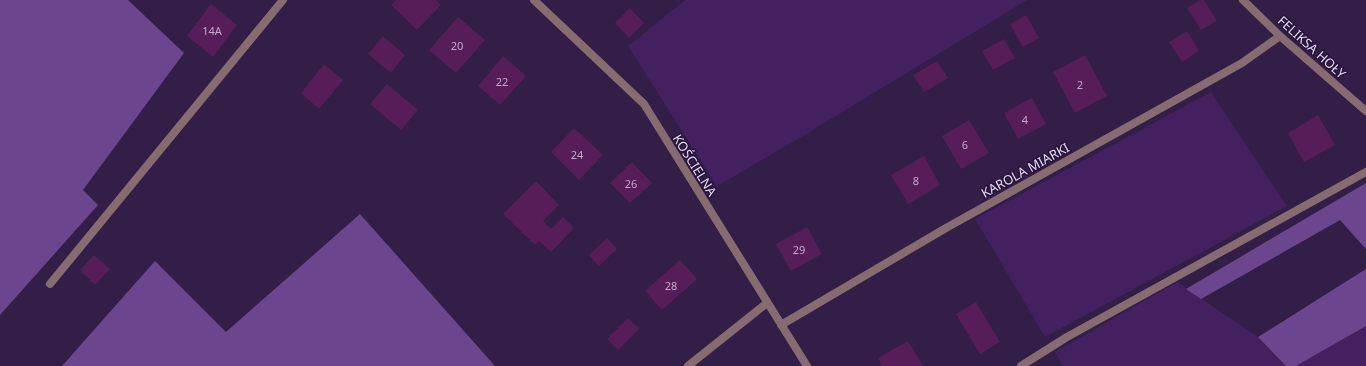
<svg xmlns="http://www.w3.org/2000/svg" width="1366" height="366" font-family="'Noto Sans',sans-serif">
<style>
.green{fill:#432160}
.forest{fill:#6b468e}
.building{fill:#571d59}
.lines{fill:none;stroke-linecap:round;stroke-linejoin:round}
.lane{stroke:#866c71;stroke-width:8}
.street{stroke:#866c71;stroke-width:8}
.labels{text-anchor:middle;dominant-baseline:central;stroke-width:3;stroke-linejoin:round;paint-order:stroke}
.number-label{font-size:11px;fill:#c0a9cb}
.street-label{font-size:13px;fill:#e3d8f1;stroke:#28143b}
</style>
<rect width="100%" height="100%" fill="#321e46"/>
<path class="green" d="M685,0h342l-234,142 -76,44 -89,-140z
M1211,92l76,114 -242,131 -70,-118z
M1177,282l81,55 28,29h-223l-8,-14z
M1366,326v40h-70z"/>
<path class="forest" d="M0,0h128l56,53 -101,137 15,15 -98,110z
M1366,183v66l-26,-29 -139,79 -15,-10z
M360,214l135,152h-433l93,-105 71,71z
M1366,269v57l-70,40h-10l-28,-29z"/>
<path class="building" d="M396,0h40l5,5 -24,25 -26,-25z
M1200,0h4l13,21 -16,9 -14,-22z
M211,4l26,21 -24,32 -26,-21z
M630,8l14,15 -15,15 -14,-15z
M1026,15l13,23 -16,9 -13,-23z
M458,17l27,23 -29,33 -27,-23z
M1187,31l12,20 -17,11 -13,-20z
M383,36l22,19 -14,18 -23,-19z
M1004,39l11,19 -22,12 -11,-19z
M1085,55l22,41 -32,17 -22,-41z
M503,56l23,20 -26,29 -22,-19z
M937,61l11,17 -24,14 -11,-17z
M324,64l19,16 -24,29 -18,-16z
M387,84l31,26 -17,20 -31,-26z
M1032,98l14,26 -28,15 -14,-26z
M1318,115l17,30 -31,17 -16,-29z
M969,120l20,33 -28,16 -19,-33z
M574,128l29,27 -24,25 -28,-28z
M924,156l16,29 -32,19 -17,-29z
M632,162l20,21 -22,20 -20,-20z
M536,181l23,24 -16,16 8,8 12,-12 11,11 -23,24 -12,-11 -4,4 -32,-31z
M807,227l15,27 -31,17 -15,-27z
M607,238l10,11 -18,17 -10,-11z
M94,255l16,14 -15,16 -15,-15z
M680,260l17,19 -35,31 -17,-19z
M976,302l24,40 -20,12 -24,-40z
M628,318l11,11 -21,21 -11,-11z
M908,341l15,25h-41l-4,-8z"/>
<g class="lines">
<path class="lane" d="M50,284l233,-284
M688,366l79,-63
M1021,366l46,-29 299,-165"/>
<path class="street" d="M534,0l110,104 163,262
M1243,0l37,36 86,75
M781,325l165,-97 296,-165 38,-27"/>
</g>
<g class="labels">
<g class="number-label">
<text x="212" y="30">14A</text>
<text x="457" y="45">20</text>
<text x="502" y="81">22</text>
<text x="1080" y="84">2</text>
<text x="1025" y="119">4</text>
<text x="965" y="144">6</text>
<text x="577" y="154">24</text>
<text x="916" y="180">8</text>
<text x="631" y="183">26</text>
<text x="799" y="249">29</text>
<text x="671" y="285">28</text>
</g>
<g class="street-label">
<text transform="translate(1312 47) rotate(42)">FELIKSA HOŁY</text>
<text transform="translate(695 165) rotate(58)">KOŚCIELNA</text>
<text transform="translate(1025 170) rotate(-29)">KAROLA MIARKI</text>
</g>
</g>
</svg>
